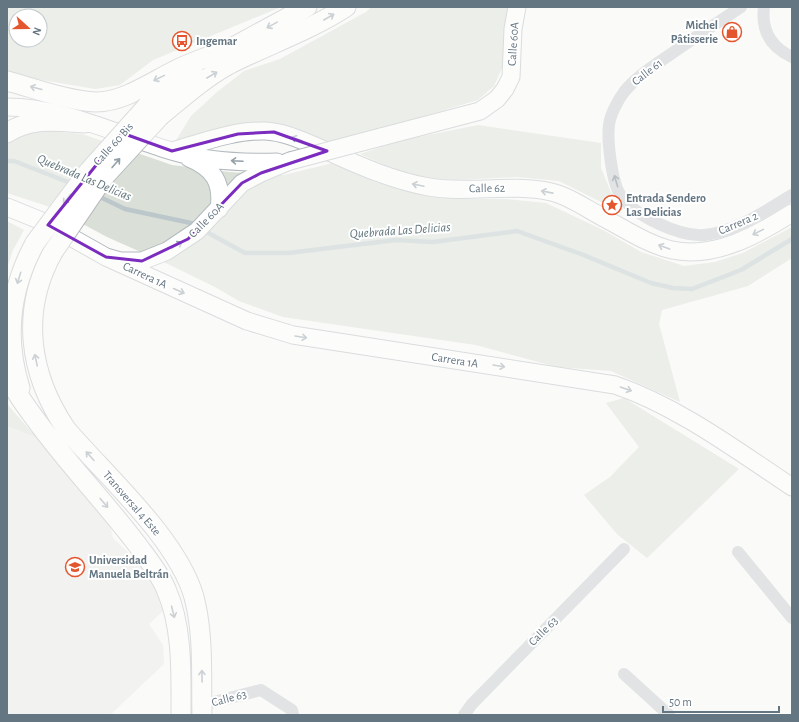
<svg xmlns="http://www.w3.org/2000/svg" width="799" height="722" font-family="'Alegreya Sans',sans-serif">
<style>
.built{fill:#e8e9e9}
.green{fill:#dadfd7;fill-rule:evenodd}
.lines{fill:none;stroke-linecap:round;stroke-linejoin:round}
.stream{stroke:#bbc7cb;stroke-width:4.5}
.secondary-casing{stroke:#b3babf;stroke-width:19}
.primary-casing{stroke:#b5babe;stroke-width:21}
.street{stroke:#c3c8cc;stroke-width:12}
.secondary{stroke:#fff;stroke-width:17}
.primary{stroke:#fff;stroke-width:19}
.secondary-bridge-casing{stroke:#b3babf;stroke-width:19;stroke-linecap:butt}
.primary-bridge-casing{stroke:#b5babe;stroke-width:21;stroke-linecap:butt}
.secondary-bridge{stroke:#fff;stroke-width:17}
.primary-bridge{stroke:#fff;stroke-width:19}
.oneway{stroke:#939fa8}
.oneway2{stroke:#6a7a87}
.marked{fill:none;stroke:#7b2cbf;stroke-width:3;stroke-linejoin:round}
.labels{text-anchor:middle;dominant-baseline:central;stroke-width:4;stroke-linejoin:round;paint-order:stroke}
.poi-label{font-size:12px;font-weight:bold;fill:#657683;stroke:#fff;text-anchor:start}
.street-label{font-size:12px;fill:#657683;stroke:#fff}
.water-label{font-size:13px;font-style:italic;fill:#60757c;stroke:#fff}
</style>
<rect width="100%" height="100%" fill="#fafaf8"/>
<path class="built" d="M7,426l29,11 74,88 3,13 34,33 11,21 5,19 -14,13 14,21 1,19 -54,51h-103z"/>
<path class="green" d="M7,7h274l-128,53 -33,25 -25,4 -88,-15zM16,16h24v24h-24z
M371,7h139l-7,59 -9,20 -16,14 -148,44 -37,-14 -118,12 16,-26 26,-24 27,-21 36,-12 86,-47z
M478,125l123,18v25l11,27 -9,8 -44,-22 -42,-4 -80,4 -44,-12 -33,-15 43,-14z
M7,127l75,7 90,31 57,7 55,3 49,-12 42,19 38,10 50,7h43l40,4 57,27 38,22 43,14 31,-4 28,-9 49,-26v31l-44,28 -86,24 -3,14 21,78 -69,-31 -54,-4 -81,-22 -193,-28 -44,-16 -24,-14 -45,-22 -63,-28 -54,-29 -46,-15z
M7,221l17,9 -11,20 -6,18z
M624,398l115,71 -92,89 -30,-24 -33,-39 26,-18 29,-30 -33,-44z
M7,404l29,33 -29,-11z"/>
<g class="lines">
<path class="stream" d="M7,161h7l59,23
M96,195l29,14 66,14 6,3
M203,230l42,23h43l108,-13 37,2 84,-11 64,23 70,29 22,5 19,1 49,-19 51,-31"/>
<g class="secondary-casing">
<path id="secondary" d="M7,107c55,0 112,28 164,44 34,10 71,12 106,11
M381,137l99,-26 17,-12 8,-10 6,-12 2,-48 4,-22
M172,151c29,-8 62,-21 93,-20 22,1 42,12 62,20 33,15 67,30 102,36 40,7 82,-4 122,5 18,4 36,17 53,26 21,11 45,27 68,32 43,9 85,-15 120,-37
M189,158c24,10 34,24 30,51
M7,207l37,15 62,35 14,4h22l25,-10 30,-20 45,-48 19,-10 29,-12
M106,257l141,64 46,14 322,50c64,22 121,65 177,102"/>
</g>
<g class="primary-casing">
<path id="primary" d="M224,52l83,-45
M7,81c27,7 61,20 89,21 29,0 58,-22 84,-34 17,-8 36,-14 54,-21
M147,106l46,-34
M160,116c22,-18 43,-37 68,-51 39,-20 81,-34 118,-58
M7,133c23,-16 51,-12 78,-10
M53,252c-33,59 -24,122 13,177 40,47 111,109 128,168 10,38 7,79 8,118
M7,374c8,18 18,31 29,46 31,43 68,81 100,123 11,15 23,29 30,46 17,38 15,85 15,126
M20,388c-16,-51 -10,-99 15,-145"/>
</g>
<path class="street" d="M741,7c-24,16 -49,32 -73,49 -16,11 -32,21 -44,36 -6,8 -14,23 -15,33 -2,16 3,59 12,71 14,20 59,41 83,39 32,-3 61,-24 88,-40
M764,7c-3,24 7,40 28,50
M738,552l54,66
M624,674l45,41
M202,705l59,-15 31,20 1,5
M464,715l8,-11 152,-155"/>
<use href="#secondary" class="secondary"/>
<use href="#primary" class="primary"/>
<g class="secondary-bridge-casing">
<path id="secondary-bridge" d="M290,161l91,-24"/>
</g>
<g class="primary-bridge-casing">
<path id="primary-bridge" d="M35,243l53,-71 59,-66
M53,252l51,-75 56,-61"/>
</g>
<use href="#secondary-bridge" class="secondary-bridge"/>
<use href="#primary-bridge" class="primary-bridge"/>
</g>
<defs><path id="oneway-shaft" d="M-6 0H5M1.5-3L5.5 0L1.5 3" fill="none" stroke-width="1.6" stroke-linecap="round" stroke-linejoin="round"/></defs>
<g class="oneway">
<use href="#oneway-shaft" transform="translate(329 17) rotate(-30)"/>
<use href="#oneway-shaft" transform="translate(272 25) rotate(151)"/>
<use href="#oneway-shaft" transform="translate(212 75) rotate(-30)"/>
<use href="#oneway-shaft" transform="translate(159 78) rotate(154)"/>
<use href="#oneway-shaft" transform="translate(36 88) rotate(-165)"/>
<use href="#oneway-shaft" transform="translate(297 139) rotate(-161)"/>
<use href="#oneway-shaft" transform="translate(237 161) rotate(-177)"/>
<use href="#oneway-shaft" transform="translate(116 163) rotate(-49)"/>
<use href="#oneway-shaft" transform="translate(418 185) rotate(-168)"/>
<use href="#oneway-shaft" transform="translate(547 192) rotate(-169)"/>
<use href="#oneway-shaft" transform="translate(67 199) rotate(128)"/>
<use href="#oneway-shaft" transform="translate(758 232) rotate(154)"/>
<use href="#oneway-shaft" transform="translate(177 245) rotate(-32)"/>
<use href="#oneway-shaft" transform="translate(664 247) rotate(-160)"/>
<use href="#oneway-shaft" transform="translate(19 278) rotate(107)"/>
<use href="#oneway-shaft" transform="translate(179 291) rotate(24)"/>
<use href="#oneway-shaft" transform="translate(301 337) rotate(9)"/>
<use href="#oneway-shaft" transform="translate(36 360) rotate(-102)"/>
<use href="#oneway-shaft" transform="translate(499 366) rotate(9)"/>
<use href="#oneway-shaft" transform="translate(626 389) rotate(19)"/>
<use href="#oneway-shaft" transform="translate(90 456) rotate(-132)"/>
<use href="#oneway-shaft" transform="translate(104 503) rotate(50)"/>
<use href="#oneway-shaft" transform="translate(173 612) rotate(76)"/>
<use href="#oneway-shaft" transform="translate(202 676) rotate(-91)"/>
</g>
<use class="oneway2" href="#oneway-shaft" transform="translate(616 181) rotate(-106)"/>
<path d="M0 0H799V722H0ZM274,132l53,19 -66,22 -19,10 -54,56 -46,22 -36,-4 -58,-32 74,-92 50,18 66,-17z" fill="#fafaf8" fill-opacity=".55" fill-rule="evenodd"/>
<path class="marked" d="M274,132l53,19 -66,22 -19,10 -54,56 -46,22 -36,-4 -58,-32 74,-92 50,18 66,-17z"/>
<defs>
<g id="shop-ring" transform="scale(1)"><circle r="9.5" fill="#fff" stroke="#e4572e" stroke-width="1.5"/><path d="M-5-2.5h2.3a2.7 3.5 0 0 1 5.4 0H5L5.5 6h-11ZM-1.5-2.5h3a1.5 2.3 0 0 0-3 0Z" fill="#e4572e"/></g>
<g id="bus-ring" transform="scale(1)"><circle r="9.5" fill="#fff" stroke="#e4572e" stroke-width="1.5"/><path d="M-5-6H5V4H4V6H2V4H-2V6H-4V4H-5ZM-3.5-4V0h7V-4ZM-3.5 1.2v1.5H-2V1.2ZM2 1.2v1.5H3.5V1.2Z" fill="#e4572e"/></g>
<g id="sight-ring" transform="scale(1)"><circle r="9.5" fill="#fff" stroke="#e4572e" stroke-width="1.5"/><path d="M0-6L1.8-2.2L6-1.7L2.9 1.2L3.7 5.4L0 3.3L-3.7 5.4L-2.9 1.2L-6-1.7L-1.8-2.2Z" fill="#e4572e"/></g>
<g id="university-ring" transform="scale(1)"><circle r="9.5" fill="#fff" stroke="#e4572e" stroke-width="1.5"/><path d="M0-5L7-2L0 1L-7-2ZM-4 1L0 2.5L4 1V4Q0 6-4 4Z" fill="#e4572e"/></g>
</defs>
<g fill-rule="evenodd">
<use href="#shop-ring" x="732" y="32"/>
<use href="#bus-ring" x="182" y="41"/>
<use href="#sight-ring" x="612" y="205"/>
<use href="#university-ring" x="75" y="567"/>
</g>
<g class="labels">
<g class="poi-label">
<text x="718" y="25" text-anchor="end">Michel<tspan x="718" dy="14">Pâtisserie</tspan></text>
<text x="196" y="41">Ingemar</text>
<text x="626" y="198">Entrada Sendero<tspan x="626" dy="14">Las Delicias</tspan></text>
<text x="89" y="560">Universidad<tspan x="89" dy="14">Manuela Beltrán</tspan></text>
</g>
<g class="street-label">
<text transform="translate(513 44) rotate(-86)">Calle 60A</text>
<text transform="translate(647 72) rotate(-38)">Calle 61</text>
<text transform="translate(113 144) rotate(-48)">Calle 60 Bis</text>
<text transform="translate(487 188) rotate(-1)">Calle 62</text>
<text transform="translate(206 220) rotate(-45)">Calle 60A</text>
<text transform="translate(738 223) rotate(-23)">Carrera 2</text>
<text transform="translate(145 275) rotate(25)">Carrera 1A</text>
<text transform="translate(455 360) rotate(9)">Carrera 1A</text>
<text transform="translate(132 503) rotate(49)">Transversal 4 Este</text>
<text transform="translate(543 631) rotate(-45)">Calle 63</text>
<text transform="translate(229 698) rotate(-15)">Calle 63</text>
</g>
<g class="water-label">
<text transform="translate(84 178) rotate(23)">Quebrada Las Delicias</text>
<text transform="translate(400 231) rotate(-4)">Quebrada Las Delicias</text>
</g>
</g>
<rect width="799" height="722" fill="none" stroke="#657683" stroke-width="16"/>
<g transform="translate(28 28) rotate(111)"><circle r="19" fill="#ffffff" stroke="#c1c8cd"/>
<path d="M0-3L7 15L0 10L-7 15Z" fill="#e4572e"/>
<text y="-6" font-size="11" font-weight="bold" text-anchor="middle" fill="#657683">N</text>
</g>
<path d="M663 706v6h116v-6" fill="none" stroke="#657683" stroke-width="2"/>
<text x="669" y="706" font-size="12" fill="#657683" stroke="#ffffff" stroke-width="3" paint-order="stroke">50 m</text>
</svg>
